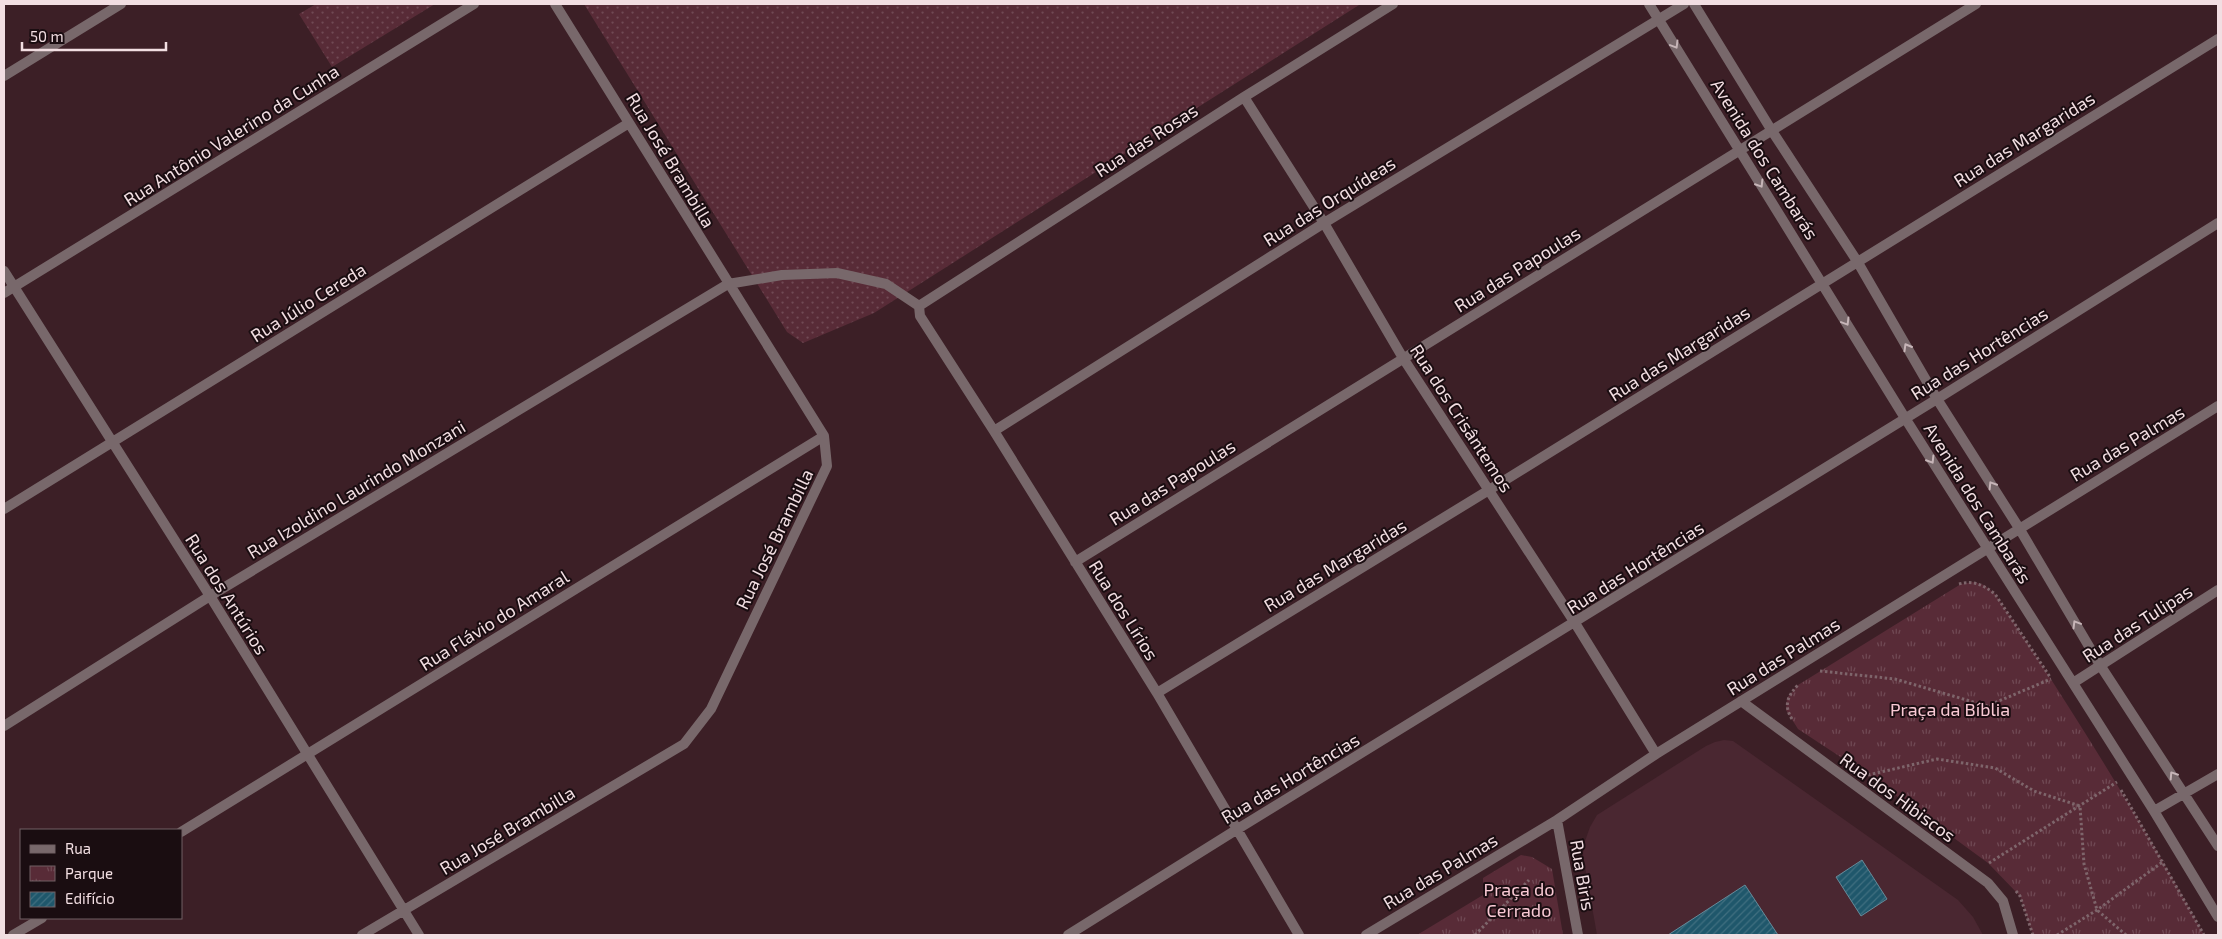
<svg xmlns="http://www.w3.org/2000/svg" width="2222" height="939" font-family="'Exo 2',sans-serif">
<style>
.built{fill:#4a2731}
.grass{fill:url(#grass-dots)}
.park{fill:url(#park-tufts)}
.building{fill:url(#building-hatch);stroke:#668a99}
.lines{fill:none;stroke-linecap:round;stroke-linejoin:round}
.path{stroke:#7e656b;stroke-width:3;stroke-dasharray:2.5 2.5;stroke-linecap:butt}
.minor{stroke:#78686b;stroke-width:10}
.oneway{stroke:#c7b5b8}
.labels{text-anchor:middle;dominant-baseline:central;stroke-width:4;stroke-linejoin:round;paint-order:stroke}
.street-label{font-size:18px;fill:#f2dee2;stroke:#1a0d11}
.park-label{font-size:18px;fill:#f9c9d4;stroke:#1a0d11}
</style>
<defs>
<pattern id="grass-dots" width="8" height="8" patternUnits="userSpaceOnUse" patternTransform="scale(1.25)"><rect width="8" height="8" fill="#582b37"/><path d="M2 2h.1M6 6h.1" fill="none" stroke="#704954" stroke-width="1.8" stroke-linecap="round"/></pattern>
<pattern id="park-tufts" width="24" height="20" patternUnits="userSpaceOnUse" patternTransform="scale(1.25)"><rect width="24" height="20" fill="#582b37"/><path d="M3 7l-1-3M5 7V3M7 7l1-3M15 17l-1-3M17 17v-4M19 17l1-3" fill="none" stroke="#704954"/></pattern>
<pattern id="building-hatch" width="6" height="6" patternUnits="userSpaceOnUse" patternTransform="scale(1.25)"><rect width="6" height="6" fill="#1f576b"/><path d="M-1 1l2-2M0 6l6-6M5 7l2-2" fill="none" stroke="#406f80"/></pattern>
</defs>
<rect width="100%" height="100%" fill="#3c1f26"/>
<path class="built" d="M1724,740l9,1 225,159 15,17 10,18h-386l-14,-80 1,-11 6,-17 7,-12 109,-69 9,-4z"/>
<path class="grass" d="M316,4h119l-103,63 -33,-53z
M584,4h774l1,1 -485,308 -71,30 -16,-11z"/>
<path class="park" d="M1974,582l10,3 11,9c74,111 145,224 209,341h-171l-13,-39 -32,-33 -120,-88 -70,-46 -12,-19 1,-12 11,-13 163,-101z
M1521,855l11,2 20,12 11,66h-146l66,-40v-17z"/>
<path class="building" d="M1862,860l25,39 -26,17 -25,-39z
M1745,885l33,50h-110z"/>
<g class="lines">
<path class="path" d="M1959,584c15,-4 24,1 36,10l55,83
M1820,671l75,8 92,27 64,-27
M1792,719c-9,-14 -4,-24 7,-35
M1868,775l69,-16 58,9 39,23 46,15 4,58 13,46 29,25
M2121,790l83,145
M1989,863l128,-81
M2016,891l4,5 13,39
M1475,935l54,-55
M2057,935l40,-25 67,-49"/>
<path class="minor" d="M1649,4l256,414 249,393 64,106
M1694,4l78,127 85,130 80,138 82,129 81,137 118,181
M4,76l117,-72
M1244,97l80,126 79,135 172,265 81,131
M4,271l206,325 209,339
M4,293l470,-289
M919,306l1,10 74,115 163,262 142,242
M919,306l325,-209 149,-93
M994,431l330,-208 360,-219
M4,509l625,-386
M1075,562l901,-558
M2073,683l145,-93
M1157,693l332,-203 729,-451
M1741,701l247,182 15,18 10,34
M4,726l206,-130 518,-312 54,-9 55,-2 49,11 33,22
M2154,811l64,-37
M1557,820l21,115
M181,832l643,-396
M13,935l29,-17
M362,935l322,-191 27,-35 116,-243 -3,-30 -269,-432
M1068,935l168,-105 701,-431 281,-176
M1366,935l191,-115 99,-66 562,-348"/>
</g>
<defs><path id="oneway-chevron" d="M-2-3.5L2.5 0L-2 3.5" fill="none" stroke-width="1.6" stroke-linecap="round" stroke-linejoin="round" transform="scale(1.25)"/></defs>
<g class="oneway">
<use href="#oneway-chevron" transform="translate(1675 45) rotate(59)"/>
<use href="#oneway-chevron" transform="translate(1760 184) rotate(58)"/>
<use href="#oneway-chevron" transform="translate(1846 322) rotate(59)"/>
<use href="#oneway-chevron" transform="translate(1907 347) rotate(-120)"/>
<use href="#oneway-chevron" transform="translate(1931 460) rotate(58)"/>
<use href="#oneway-chevron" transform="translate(1992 485) rotate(-122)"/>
<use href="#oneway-chevron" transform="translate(2076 624) rotate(-121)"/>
<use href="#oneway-chevron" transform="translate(2173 775) rotate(-123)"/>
</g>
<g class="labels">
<g class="street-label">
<text transform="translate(231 135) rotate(-32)">Rua Antônio Valerino da Cunha</text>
<text transform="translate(2024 139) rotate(-32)">Rua das Margaridas</text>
<text transform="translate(1146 140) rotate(-33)">Rua das Rosas</text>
<text transform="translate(1765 159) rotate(58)">Avenida dos Cambarás</text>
<text transform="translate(671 160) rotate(59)">Rua José Brambilla</text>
<text transform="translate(1329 201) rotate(-32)">Rua das Orquídeas</text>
<text transform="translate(1517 269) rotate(-32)">Rua das Papoulas</text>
<text transform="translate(308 302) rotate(-32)">Rua Júlio Cereda</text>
<text transform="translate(1679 353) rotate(-32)">Rua das Margaridas</text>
<text transform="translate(1979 353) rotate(-32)">Rua das Hortências</text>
<text transform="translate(1462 418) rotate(57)">Rua dos Crisântemos</text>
<text transform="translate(2127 443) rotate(-31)">Rua das Palmas</text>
<text transform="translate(1172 482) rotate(-32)">Rua das Papoulas</text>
<text transform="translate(356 489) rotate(-31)">Rua Izoldino Laurindo Monzani</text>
<text transform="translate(1978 503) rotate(58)">Avenida dos Cambarás</text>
<text transform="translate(774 539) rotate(-64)">Rua José Brambilla</text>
<text transform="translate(1335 565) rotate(-31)">Rua das Margaridas</text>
<text transform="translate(1635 567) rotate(-32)">Rua das Hortências</text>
<text transform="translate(227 594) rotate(58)">Rua dos Antúrios</text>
<text transform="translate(1124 610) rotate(58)">Rua dos Lírios</text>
<text transform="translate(494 620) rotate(-32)">Rua Flávio do Amaral</text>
<text transform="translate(2137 623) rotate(-33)">Rua das Tulipas</text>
<text transform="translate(1783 656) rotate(-32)">Rua das Palmas</text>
<text transform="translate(1290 778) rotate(-31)">Rua das Hortências</text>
<text transform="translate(1898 797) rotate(36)">Rua dos Hibiscos</text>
<text transform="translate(507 830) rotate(-31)">Rua José Brambilla</text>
<text transform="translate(1440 871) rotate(-31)">Rua das Palmas</text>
<text transform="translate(1583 875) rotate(80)">Rua Biris</text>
</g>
<g class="park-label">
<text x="1950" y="709">Praça da Bíblia</text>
<text x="1519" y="889">Praça do<tspan x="1519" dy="21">Cerrado</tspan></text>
</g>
</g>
<rect width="2222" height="939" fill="none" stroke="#f2dee2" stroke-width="10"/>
<rect x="20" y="829" width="162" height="90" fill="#1a0d11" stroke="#706165"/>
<rect x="30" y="845" width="25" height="8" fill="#78686b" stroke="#706165"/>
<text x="65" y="854" font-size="15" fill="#f2dee2">Rua</text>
<rect x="30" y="866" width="25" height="15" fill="url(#park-tufts)" stroke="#706165"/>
<text x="65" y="879" font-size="15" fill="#f2dee2">Parque</text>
<rect x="30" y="892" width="25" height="15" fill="url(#building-hatch)" stroke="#706165"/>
<text x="65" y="904" font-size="15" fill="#f2dee2">Edifício</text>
<path d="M22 42v8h144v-8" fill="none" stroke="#f2dee2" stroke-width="2.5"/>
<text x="30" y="42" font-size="15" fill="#f2dee2" stroke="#1a0d11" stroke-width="4" paint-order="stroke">50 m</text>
</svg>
